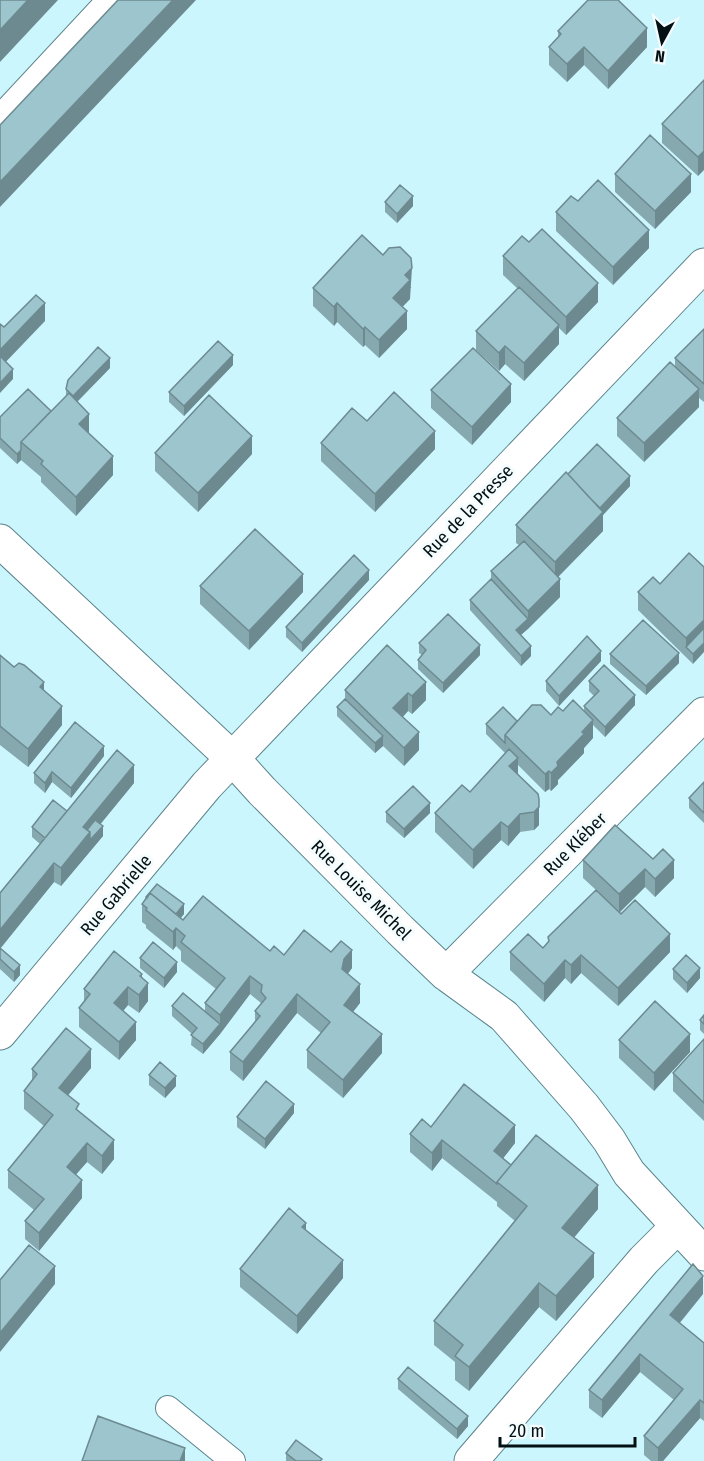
<svg xmlns="http://www.w3.org/2000/svg" width="704" height="1461" font-family="'Fira Sans Condensed',sans-serif">
<style>
.lines{fill:none;stroke-linecap:round;stroke-linejoin:round}
.service-casing{stroke:#5d848b;stroke-width:26}
.minor-casing{stroke:#5d848b;stroke-width:35}
.service{stroke:#fff;stroke-width:24}
.minor{stroke:#fff;stroke-width:33}
.wall{fill:#86a9b0}
.shaded-wall{fill:#6d8a90}
.building{fill:#9cc5cd;stroke:#6d8a90;stroke-width:1.5}
.labels{text-anchor:middle;dominant-baseline:central;stroke-width:6;stroke-linejoin:round;paint-order:stroke}
.street-label{font-size:18px;fill:#031013;stroke:#f4fcfe}
</style>
<rect width="100%" height="100%" fill="#ccf6fe"/>
<g class="lines">
<g class="service-casing">
<path id="service" d="M0,117l109,-117
M168,1408l65,53"/>
</g>
<g class="minor-casing">
<path id="minor" d="M0,541l233,218 29,32 138,139 46,44 58,42 80,91 25,33 20,33 75,81
M446,974l258,-260
M0,1033l207,-248 497,-520
M471,1461l173,-201 34,-34"/>
</g>
<use href="#service" class="service"/>
<use href="#minor" class="minor"/>
</g>
<path class="wall" d="M558,31l89,16 -39,42 -24,-24 -17,17 -18,-17v-18l9,-10z
M704,80l-6,96 -36,-33v-19z
M615,174l76,18 -36,37 -40,-37z
M385,202l28,4 -16,17 -12,-11z
M556,212l93,36 -36,37 -57,-54z
M503,256l95,46 -32,33 -7,-7v16l-35,37 -19,-17 -6,7 -23,-21v-19l42,-42 -15,-14z
M412,287l-2,1v11l-8,8 5,22 -28,29 -14,-13 -2,2 -26,-25 -3,4 -21,-20v-18z
M704,329v73l-5,-4v9l-55,55 -27,-26v-18l58,-52v-8z
M233,365l-49,51 -15,-14v-10z
M110,368l-33,34 11,30 25,43 -37,41 -35,-34v-5l-20,-17 -4,4 -17,-16v-31l51,-6 15,-15v-7z
M431,390l80,12 -39,43 -41,-37z
M367,421l68,28 -60,63 -54,-51v-18z
M155,453l97,1 -54,58 -43,-41z
M568,474l62,12 -27,29v16l-45,46 2,20 -39,38 10,21 -10,10 -51,-56v-10l21,-21v-8l28,-26 -3,-2v-18z
M704,567l-11,97 -55,-54v-18z
M369,580l-67,72 -16,-15v-10z
M200,586l103,6 -54,58 -49,-46z
M419,643l61,12 -37,38 -25,-24v-9l4,-5 -3,-2z
M387,645l39,55 -14,14 -4,-3 -5,6 16,33 -15,16 -21,-20 -8,7 -38,-37v-9l8,-8v-9z
M610,654l69,9 -33,32 -36,-31z
M0,655l44,36 18,34 -34,42 -28,-22z
M601,661l-42,45 -13,-15v-10z
M589,681l46,24 -30,32 -12,-12v13l-9,10v5l-26,27v4l-7,7 -2,-2 -4,3 -27,-27v9l21,43v8l-5,5 -14,2 -12,14 -7,-6 -28,29 -38,-37v-19l35,-21 35,-39 -19,-19v-10l31,-3 34,-6 12,-4h21v-5l10,-10 -5,-5z
M104,756l-33,42 -19,-16 -7,11 -11,-10v-10z
M704,782v41l-15,-15v-10z
M134,783l-34,41 3,12 -42,50 -7,-4 -54,66 20,27 -6,7 -14,-13v-76l40,-49 -8,-7v-10l35,-16z
M386,812l44,1 -26,25 -18,-16z
M615,825l59,53 -19,19 -10,-10 -25,25 50,40 -52,54 -37,-33 -10,11 -6,-6 -21,24 -34,-32v-18l33,-4 5,-6v-5l48,-47 -13,-12v-18z
M146,897l38,17 -3,4 2,2 87,31 14,4 68,13 -4,6 12,29 -7,9 29,41 -39,45 -36,-30v-18l14,-17 -24,-20 -54,68 -13,-11v-18l25,-31v-10l6,-7v-1l-11,-9 -30,40 -17,20 -12,-9 1,-11 -20,-18v-10l33,5v-8l11,-14 -35,-28v-10l-5,-5 -3,4 -27,-22v-3l-4,-3v-18z
M140,958l37,14 -13,16 -24,-20z
M673,969l27,9 -13,15 -14,-14z
M142,978l6,23 -9,12 -11,-8 -5,6 13,29 -17,20 -40,-33v-19l5,-5v-14z
M704,1015v19l-4,-4v-10z
M704,1039v82l-31,-30v-18z
M619,1040l71,12 -36,39 -35,-33z
M91,1068l-23,27 11,17 35,47 -12,15 -15,-12 -11,12 6,24 -43,53 -14,-12v-18l9,-11 -26,-22v-18l36,-44 -20,-17v-18l8,-10v-12z
M149,1075l27,11 -11,12 -16,-13z
M294,1113l-29,36 -28,-22v-10z
M431,1127l84,16 -12,15 8,7 87,44 -24,28 20,40 -38,44 -17,-14 -70,84 -14,-11v-18l-21,-17v-24l81,-100 -18,-15v-4l-55,-44 -10,13 -22,-19v-18z
M306,1231l37,47 -46,56 -57,-47v-18z
M703,1294l-23,29 24,20v78l-4,-3 -37,43h-12l-7,-6v-19l30,-36 -34,-28 -38,46 -13,-10v-18z
M398,1379l70,47 -11,13 -59,-50z
M286,1453l36,8h-36z"/>
<path class="shaded-wall" d="M28,0h30l-58,62v-32z
M173,0h23l-196,207v-25z
M647,28v19l-39,42v-18z
M584,47v18l-17,17v-18z
M704,151v19l-6,6v-19z
M691,174v18l-36,37v-18z
M413,196v10l-16,17v-9z
M649,230v18l-36,37v-18z
M412,268l-2,31 -17,18v-19l12,-23z
M598,283v19l-32,33v-18z
M45,303v18l-45,47v-18z
M337,303v19l-3,4v-19z
M407,311v18l-28,29v-18z
M559,325v19l-35,37v-18z
M365,327v18l-2,2v-18z
M505,346v18l-6,7v-18z
M233,355v10l-49,51v-10z
M110,358v10l-37,38v-10z
M13,369v10l-13,14v-10z
M511,384v18l-39,43v-18z
M699,389v18l-55,55v-19z
M89,414v18l-10,10v-18z
M435,431v18l-60,63v-18z
M252,436v18l-54,58v-19z
M21,450v10l-4,4v-10z
M113,456v19l-37,41v-19z
M630,476v10l-27,29v16l-48,49v-18l45,-47v-7z
M369,570v10l-67,72v-9z
M303,574v18l-54,58v-19z
M560,579v18l-32,32 -12,10v-9l12,-11v-8z
M704,620v18l-18,9v-9z
M704,643v9l-11,12v-10z
M480,645v10l-37,38v-10z
M531,646v10l-10,10v-10z
M601,651v10l-42,45v-10z
M679,653v10l-33,32v-9z
M44,682v18l-4,-13z
M426,682v18l-14,14v-18z
M408,693v18l-15,16v-19z
M635,695v10l-30,32v-10z
M62,706v19l-34,42v-18z
M593,720v18l-9,10v5l-26,27v4l-7,7v-18l6,-11z
M419,732v18l-15,16v-18z
M383,736v10l-8,7v-10z
M104,746v10l-33,42v-10z
M518,758v18l-9,-10z
M134,765v18l-44,54 13,-11v10l-42,50v-18l22,-41z
M549,771v18l-4,3v-18z
M52,772v10l-7,11v-10z
M539,799v26l-5,5v-18z
M430,803v10l-26,25v-9z
M520,814v18l-12,14v-19z
M501,822v18l-28,29v-19z
M674,860v18l-19,19v-18z
M54,863v19l-54,67v-19z
M645,869v18l-26,26v-19z
M184,904v10l-12,14v-10z
M176,928v18l-3,4v-18z
M670,934v18l-52,54v-18z
M352,950v18l-8,10 -2,-9 2,-10z
M581,955v18l-10,11v-19z
M565,960v18l-21,24v-18z
M177,962v10l-13,16v-10z
M20,965v10l-6,7v-10z
M700,968v10l-13,15v-10z
M142,974v17l6,-8v18l-9,12v-18l1,-19z
M250,976v18l-30,40 -17,20v-10l17,-20v-9z
M360,984v19l-16,20v-18z
M128,987v18l-14,17v-19z
M297,994v19l-54,68v-19z
M136,1022v18l-17,20v-18z
M382,1034v19l-39,45v-18z
M690,1034v18l-36,39v-18z
M91,1049v19l-32,38v-18z
M176,1076v10l-11,12v-10z
M294,1104v9l-29,36v-10z
M515,1125v18l-21,27v-19z
M114,1140v19l-12,15v-18z
M442,1140v18l-10,13v-18z
M87,1143v19l-20,23v-18z
M82,1180v18l-43,53v-18z
M598,1185v24l-36,43v-24z
M306,1223v18l-4,-14z
M594,1253v24l-38,44v-25z
M343,1260v18l-46,56v-18z
M55,1266v18l-55,68v-19z
M703,1276v18l-33,40v-19z
M539,1283v24l-70,84v-24z
M640,1354v18l-38,46v-18z
M700,1400v18l-37,43h-5v-13z
M468,1416v10l-11,13v-10z
M185,1448v13h-5z"/>
<path class="building" d="M0,0h28l-28,30z
M118,0h55l-173,182v-57z
M588,0h30l29,28 -39,43 -24,-24 -17,17 -18,-17 12,-13 -3,-3z
M704,80v71l-6,6 -36,-33z
M650,135l41,39 -36,37 -40,-37z
M598,180l51,50 -36,37 -57,-55 15,-16 7,5z
M400,185l13,11 -16,18 -12,-12z
M542,229l56,54 -32,34 -63,-61 19,-20 7,6z
M362,235l21,20 6,-7 11,-1 11,11 1,10 -7,7 5,5 -17,18 14,13 -28,29 -14,-13 -2,2 -26,-26 -3,4 -21,-19z
M519,287l40,38 -35,38 -19,-17 -6,7 -23,-22z
M36,295l9,8 -45,47v-26l4,3z
M704,329v55l-29,-26z
M218,341l15,14 -49,51 -15,-14z
M98,347l12,11 -37,38 -7,-7 2,-9z
M473,348l38,36 -39,43 -41,-37z
M1,357l12,12 -13,14v-25z
M670,362l29,27 -55,54 -27,-25z
M28,389l23,22 -30,31v8l-4,4 -17,-16v-21z
M394,392l41,39 -60,63 -54,-51 31,-35 15,13z
M69,393l20,21 -10,10 34,32 -37,41 -35,-33 2,-3 -22,-19z
M209,395l43,41 -54,57 -43,-40z
M597,444l33,32 -30,32 -12,-12 -20,-22z
M566,472l37,40 -48,50 -39,-37z
M255,529l48,45 -54,57 -49,-45z
M524,541l36,38 -32,32 -37,-40z
M689,553l15,14v53l-18,18 -48,-46 15,-15 7,7z
M354,555l15,15 -67,73 -16,-16z
M491,579l37,40 -12,11 15,16 -10,10 -51,-56z
M448,614l32,31 -37,38 -25,-23 8,-10 -7,-7z
M643,620l36,33 -33,33 -36,-32z
M704,628v15l-11,11 -7,-7z
M587,636l14,15 -42,45 -13,-15z
M387,645l39,37 -14,14 -4,-3 -15,15 26,24 -15,16 -59,-58z
M0,655l14,12 5,-4 5,2 20,17 -4,5 22,19 -34,43 -28,-23z
M604,665l31,30 -30,32 -21,-21 15,-15 -10,-10z
M345,699l38,37 -8,7 -38,-36z
M573,700l20,20 -11,12 2,2 -27,28 1,4 -7,7 -2,-2 -4,3 -40,-39 27,-30h9l10,10 7,-8 5,4z
M503,707l14,14 -12,14v8l-19,-19z
M75,722l29,24 -33,42 -19,-16 -7,11 -11,-10z
M509,749l9,9 -9,8 29,28 1,5v8l-5,5 -14,2 -12,13 -7,-5 -28,28 -38,-37 27,-28 8,7z
M117,750l17,15 -51,62 7,5 -29,36 -7,-5 -54,67v-37z
M704,782v31l-15,-15z
M413,786l17,17 -26,26 -18,-17z
M53,800l14,11 -22,27 -13,-11z
M95,820l8,6 -13,14v-8l-3,-2z
M615,825l38,34 10,-10 11,11 -19,19 -10,-10 -26,25 -36,-34z
M157,884l27,20 -8,10 -26,-21 -3,5 -1,-1z
M596,890l25,24 14,-14 35,34 -52,54 -37,-33 -10,10 -6,-5 -21,24 -34,-32 18,-18 15,14 6,-7 -1,-4z
M150,893l33,27 20,-24 67,55 4,-5 10,9 20,-25 27,22 10,-11 11,9 -8,9 -2,10 18,15 -16,21 38,29 -39,46 -36,-30 23,-28 -33,-28 -54,68 -13,-10 30,-36 -5,-5 11,-13 -5,-6 1,-7 -12,-9 -30,39 -15,-12 20,-25 -44,-36 4,-6 -9,-8 -3,4 -27,-22 1,-2 -5,-4z
M153,942l24,20 -13,16 -24,-20z
M0,948l20,17 -6,7 -14,-13z
M114,951l28,23 -2,2 8,7 -9,12 -11,-8 -14,16 22,19 -17,20 -40,-34 11,-14 -6,-5z
M686,955l14,13 -13,15 -14,-14z
M183,993l37,31 -17,20 -12,-9 6,-7 -25,-22z
M655,1001l35,33 -36,39 -35,-33z
M704,1015v9l-4,-4z
M66,1028l25,21 -32,39 20,16 -3,5 38,31 -12,16 -15,-13 -20,24 15,13 -43,53 -14,-12 19,-22 -36,-29 45,-55 -29,-24 13,-17 -5,-5z
M704,1039v64l-31,-30z
M160,1062l16,14 -11,12 -16,-13z
M266,1081l28,23 -29,35 -28,-22z
M464,1084l51,41 -21,26 17,14 -14,17v2l-55,-44 -10,13 -22,-19 12,-15 9,8z
M536,1135l62,50 -36,43 32,25 -38,43 -17,-13 -70,84 -14,-11 8,-11 -29,-24 93,-115 -30,-24z
M289,1208l17,15 -4,4 41,33 -46,56 -57,-47z
M29,1245l26,21 -55,67v-53z
M693,1264l10,12 -33,39 34,28v60l-4,-3 -42,48 -14,-12 39,-47 -43,-35 -38,46 -13,-10z
M408,1367l60,49 -11,13 -59,-50z
M98,1416l87,32 -5,13h-98z
M296,1440l26,19 -2,2h-24l-10,-8z"/>
<g class="labels">
<g class="street-label">
<text transform="translate(468 511) rotate(-46)">Rue de la Presse</text>
<text transform="translate(575 844) rotate(-45)">Rue Kléber</text>
<text transform="translate(361 890) rotate(45)">Rue Louise Michel</text>
<text transform="translate(116 895) rotate(-50)">Rue Gabrielle</text>
</g>
</g>
<g transform="translate(662 42) rotate(188)" stroke="#f4fcfe" stroke-width="4.5" paint-order="stroke">
<path d="M0-4.5L10 22L0 15L-10 22Z" fill="#031013"/>
<text y="-9" font-size="16" font-weight="bold" text-anchor="middle" fill="#031013">N</text>
</g>
<path d="M500 1437v9h135v-9" fill="none" stroke="#031013" stroke-width="3"/>
<text x="509" y="1437" font-size="18" fill="#031013" stroke="#f4fcfe" stroke-width="4.5" paint-order="stroke">20 m</text>
</svg>
